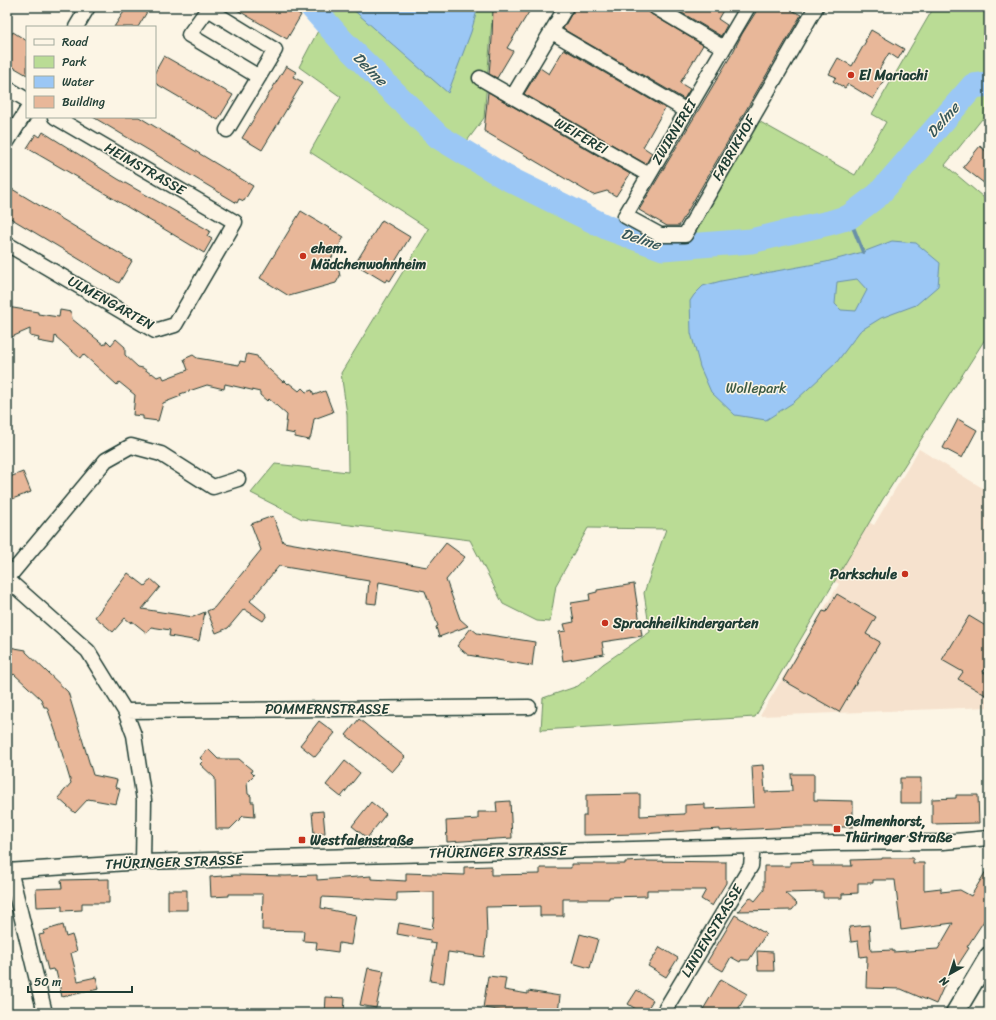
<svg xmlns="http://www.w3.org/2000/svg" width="996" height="1020" font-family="Sriracha,sans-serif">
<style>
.built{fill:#f6e2ce}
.green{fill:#badc95;stroke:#6c8c64}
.water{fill:#9bc7f5;stroke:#6990a8;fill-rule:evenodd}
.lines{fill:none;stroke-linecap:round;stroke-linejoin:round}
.stream{stroke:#6990a8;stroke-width:4}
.river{stroke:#9bc7f5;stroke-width:25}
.building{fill:#e8b799;stroke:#1f3d34}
.minor-casing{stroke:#1f3d34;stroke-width:17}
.major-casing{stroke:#1f3d34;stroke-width:21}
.minor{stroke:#fcf5e5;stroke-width:14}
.major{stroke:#fcf5e5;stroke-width:18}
.poi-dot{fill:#c8321e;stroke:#fcf5e5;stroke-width:1.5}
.labels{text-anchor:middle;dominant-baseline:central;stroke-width:3;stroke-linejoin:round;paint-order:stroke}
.poi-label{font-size:14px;font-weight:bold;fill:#1f3d34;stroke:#fcf5e5;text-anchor:start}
.street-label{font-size:14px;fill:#1f3d34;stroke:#fcf5e5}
.park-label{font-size:14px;fill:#3e5d47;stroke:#fcf5e5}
.water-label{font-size:15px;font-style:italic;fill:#38595b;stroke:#fcf5e5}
</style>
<rect width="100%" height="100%" fill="#fcf5e5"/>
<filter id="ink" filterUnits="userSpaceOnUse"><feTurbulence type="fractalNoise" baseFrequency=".025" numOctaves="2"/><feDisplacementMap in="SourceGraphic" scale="8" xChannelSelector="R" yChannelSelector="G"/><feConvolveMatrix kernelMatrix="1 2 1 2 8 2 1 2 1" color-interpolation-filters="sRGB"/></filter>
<g filter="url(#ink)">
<path class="built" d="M919,449l70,43v215l-229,9 79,-132 -35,-21 34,-58 36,20z"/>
<path class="green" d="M299,7h200l-7,13 -8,98 -17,23 74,44 74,36 45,18 26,-1 69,-119 100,56 31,-53 -14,-8 62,-107h55v117l-7,-5 -37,46 44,37v131l-106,166 -128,218 -214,13 2,-32 35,-12 25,-22 47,-32 -6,-39 22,-64 -78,-1 -32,57 -6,37 -13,-1 -34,-17 -33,-64 -168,-21 -51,-26 24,-29 73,8 -1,-58 -6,-41 88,-144 -119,-77 31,-55 -42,-30 21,-40z"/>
<path class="water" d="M350,7h128l-7,25 -23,61z
M892,241l24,2 24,20 -2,23 -22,19 -35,13 -21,13 -24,32 -42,39 -28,18 -31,-5 -24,-23 -11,-25 -9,-34 -1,-32 4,-6 9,-9 18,-5 105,-19 37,-10zM857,279l10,11 -11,21 -15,-1 -6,-6 2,-22z"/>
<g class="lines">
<path class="stream" d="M849,217l14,35"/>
<path class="river" d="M312,7l32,36 95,94 66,40 103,51 55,20 88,-7 29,-7 49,-11 20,-6 29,-22 95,-109 16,-2"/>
</g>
<path class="building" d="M127,7h23l-12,20h-24z
M232,7h55l14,8 -14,24z
M493,7h39l-25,41 6,3 -16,27 -8,-4 3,-35z
M574,7h73l1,4 3,3 52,31 -23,38 10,6 -6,10 -121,-70 10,-18z
M672,7h53l-7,12 9,6 -6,11z
M759,7h27l15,8 -122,211h-12l-28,-16 94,-158 9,-18z
M871,30l33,19 -6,10 -9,-6 -13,22 8,5 -11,19 -25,-15 -3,4 -12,-7 3,-4 -7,-3 9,-16 14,8 14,-25h-1z
M13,32l14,9v34l-19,-11 2,-4 -3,-2v-17z
M564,49l101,59 -22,39 9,6 -6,11 -122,-70 16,-26 9,6z
M164,56l69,39 -15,25 -63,-37v-11z
M286,66l10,6 -3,5 10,5 -41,68 -20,-12z
M488,92l142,82 -14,22 -9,-5 -14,4 -109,-64z
M93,117h46l114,69 -9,15 -5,-2 -2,4z
M43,132l75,47 92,52 -3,5 5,3 -8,14 -120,-72 -57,-33 9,-14 4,3z
M980,146l9,8v33l-26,-20z
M7,186l125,75 -13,22 -112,-67z
M301,211l43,26 -8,14 -3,-1 1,4 -5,8 9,5 2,9 -4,7 -47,13 -29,-18z
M382,220l28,17 -17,28 5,3 -8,13 -3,-2 -2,3 -30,-18z
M7,307l31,5v2l21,3 1,-7 11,2 1,7 32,26 3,-4 4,4 5,-6 9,8v8l13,12 5,1 8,6 1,-1 5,4 5,-2 2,4 24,-9 -4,-11 9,-4 4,3 42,7 1,-4 5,1 2,-8 10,2 2,4 24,22 1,-2 4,4 1,-1 10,8 3,-3 4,4 6,-2 2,5 11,-4 8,21 -19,7 -3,17 -2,4 -14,-3v-3l-10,-2 2,-17 -18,-16 -2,2 -7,-6v-3l-35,-8 -1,5 -17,-4 -27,9 1,2 -18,7 -5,18 -15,-2v-3l-10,-1 2,-20 -16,-13 -2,3 -34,-31 -3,4 -25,-22 -1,8 -16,-3 1,-3 -9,-2v-7l-23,10z
M958,419l19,11 -15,28 -19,-10z
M23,472l8,20 -24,9v-23z
M273,516l10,26 144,25 19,-24 19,14 -19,23 14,39 8,7 -29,11 -3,-10 2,-1 -13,-35 -46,-9 -3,22 -9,-1 2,-22 -90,-15 -29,35 17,14 -4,6 -19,-12 -16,19 -12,5 -9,-22 7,-3 47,-58 -10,-26z
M128,573l17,13 6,-7 9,8 -18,22 51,8 12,-5 -6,29 -30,-5 1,-6 -19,-3 -4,6 -15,-12 -1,2 -6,-5 -12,14 -18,-15z
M634,584l8,52 -40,6 2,12 -41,7 -4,-29 7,-1 -2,-7 10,-2 -3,-19 19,-3 -1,-6 8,-2v-2z
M837,594l39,23 -10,17 14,8 -41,70 -56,-32 40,-69 3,1z
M969,616l20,12v34l-6,10 6,3v22l-31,-18 5,-7 -21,-12 7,-12h1z
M471,628l6,5 58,9 -3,24 -64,-11 -11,-9z
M9,647l17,3v2l42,40 25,83 24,5 -2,7 5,2 -4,15 -28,-5 -13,14 -17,-15 13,-15 -14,-47 -10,-29h-3l-3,-8 -27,-25 -7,6v-29l2,1z
M359,719l46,38 -13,15 -46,-37z
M319,721l16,12 -20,24 -15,-12z
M208,749l10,10h21l13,11 -1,2 3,3 -7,7 1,12 3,2v6h3l1,15 -12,-1 -13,13h-14l-1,-51 -15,-14 3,-3 -3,-3z
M345,761l15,12 -19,24 -15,-12z
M763,765l2,27 27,-1 -1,-17h23v26l39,1v26h-60l-73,4v-2l-80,5 -57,1v-19h3v-21l54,-1v22l45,-2v-9l20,-1v5l49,-2 -2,-41z
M900,778h21v25h-21z
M956,795h22l1,28 -47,1v-25l24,-1z
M510,801l2,37 -65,4 -1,-21 32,-2v-7h19l-1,-10z
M371,802l15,12 -19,24 -15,-12z
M323,811l2,22 -11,1 -2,-22z
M882,858h31v5h11v27l17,-2v4l19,-2 11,6 18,-30v47l-22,34 2,1 -13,20 -3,-2 -17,38 -35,-15 -35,-1 1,-32 -7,1 -2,-16 -7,1 -2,-15 20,-2 2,26 22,-1v2l45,-3 15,-26 -52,7 -6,-50h-22v3h-15v10l-16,1v4h-19v-6l-38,1 12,11 -5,6 -54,1 12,-14 5,4 9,-11v-24h26v-4l23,-1v5h39l-1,-6 31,-1z
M646,861l80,1v21l-14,23 -11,-7 5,-9h-59v6l-38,1v2h-46v17h-23v-10l-54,1 1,28 -3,22 -36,-5 -4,31 -14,-2 6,-37 -6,-1v-3l-33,-6 2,-11 33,6 2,-13v-24l-37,1v8l-75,-4 -1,11 35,7 -5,30 -12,-2 -1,9 -22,-3 1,-7 -14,-1 1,-10 -42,-1 1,-36h-34v2l-18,1 -1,-20 25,-2 51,1 31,-1v5l54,-4v3l35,2v-8l58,2v-8l27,-1v9l49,-1v-6h31v-4h54v-2z
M109,879v24h-27v7l-20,1v-5l-25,1 -1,-18 26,-1 -1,-8z
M168,890h19v20h-19z
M735,915l31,19 -17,26h-8l-1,2 -9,-5 -8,14 -16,-9z
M63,925l3,12 6,-2 5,16 -6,2 7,28 18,-4 3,12 -37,8 -6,-26h-2l-1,-2 -5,1 -9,-35 5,-1 -1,-3z
M580,934l18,5 -8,29 -18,-5z
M660,947l18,11 -12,19 -18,-11z
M757,951l16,1 1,19h-16z
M368,968l16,3 -8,37 -16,-3z
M488,976l18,2 -2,12 24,4v-3l32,5 -2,17h-29l-18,-3v2l-28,-4z
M721,979l26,15 -11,19h-35z
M637,990l16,10 -8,13h-3l-14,-9z
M326,997l19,1 -1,15h-19z"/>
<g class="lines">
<g class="minor-casing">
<path id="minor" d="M209,7l-1,2 67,41 -48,80
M655,7l69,41
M748,7l-123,209 35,19h25l131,-228
M208,9l-19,26 70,42
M76,27l12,-20
M552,32l135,79
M480,78l169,97
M7,88l20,12
M513,96l53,-89
M7,142l20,-32
M7,244l148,87 20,-6 60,-103 -180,-105
M7,579l81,72 37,60 9,24 10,65 -1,62
M7,579l99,-119 25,-14 30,8 52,33 25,-8
M125,711l404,-4
M10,870l35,143
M7,871l136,-9 134,-4 476,-12 81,-3 109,-1 46,-4
M663,1013l88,-147 2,-20"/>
</g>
<g class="major-casing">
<path id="major" d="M955,1013l34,-57"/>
</g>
<use href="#minor" class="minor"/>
<use href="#major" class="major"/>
</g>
</g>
<g class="poi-dot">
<circle cx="851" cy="75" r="4"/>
<circle cx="303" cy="256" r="4"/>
<circle cx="905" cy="574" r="4"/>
<circle cx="605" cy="623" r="4"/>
<rect x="833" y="825" width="8" height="8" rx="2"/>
<rect x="298" y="836" width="8" height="8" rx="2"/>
</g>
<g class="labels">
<g class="poi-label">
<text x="859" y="75">El Mariachi</text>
<text x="311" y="248">ehem.<tspan x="311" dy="16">Mädchenwohnheim</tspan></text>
<text x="897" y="574" text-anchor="end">Parkschule</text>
<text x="613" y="623">Sprachheilkindergarten</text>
<text x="845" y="821">Delmenhorst,<tspan x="845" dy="16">Thüringer Straße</tspan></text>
<text x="310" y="840">Westfalenstraße</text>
</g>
<g class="street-label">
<text transform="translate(674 132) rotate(-59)">ZWIRNEREI</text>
<text transform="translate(581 136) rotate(30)">WEIFEREI</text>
<text transform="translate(734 148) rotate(-60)">FABRIKHOF</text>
<text transform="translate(145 169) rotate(30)">HEIMSTRASSE</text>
<text transform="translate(111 303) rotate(29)">ULMENGARTEN</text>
<text x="327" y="709">POMMERNSTRASSE</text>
<text transform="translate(498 852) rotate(-1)">THÜRINGER STRASSE</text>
<text transform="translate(174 862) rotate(-2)">THÜRINGER STRASSE</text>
<text transform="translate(712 931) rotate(-59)">LINDENSTRASSE</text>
</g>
<g class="park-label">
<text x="756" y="388">Wollepark</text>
</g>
<g class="water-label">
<text transform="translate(370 69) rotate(45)">Delme</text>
<text transform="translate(943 120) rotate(-49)">Delme</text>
<text transform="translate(641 239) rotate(18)">Delme</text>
</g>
</g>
<rect width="996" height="1020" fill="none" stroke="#fcf5e5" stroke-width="24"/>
<rect x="12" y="12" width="972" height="996" fill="none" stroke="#1f3d34" stroke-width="1.5" filter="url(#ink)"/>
<rect x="26" y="26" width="130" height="92" fill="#fcf5e5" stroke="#a4ab9e"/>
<rect x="34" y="39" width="20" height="6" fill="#fcf5e5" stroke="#a4ab9e"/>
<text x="62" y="46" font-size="12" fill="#1f3d34">Road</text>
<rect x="34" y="56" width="20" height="12" fill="#badc95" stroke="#a4ab9e"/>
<text x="62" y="66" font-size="12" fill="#1f3d34">Park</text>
<rect x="34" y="76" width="20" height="12" fill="#9bc7f5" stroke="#a4ab9e"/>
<text x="62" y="86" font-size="12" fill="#1f3d34">Water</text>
<rect x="34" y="96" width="20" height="12" fill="#e8b799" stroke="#a4ab9e"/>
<text x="62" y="106" font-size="12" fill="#1f3d34">Building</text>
<g transform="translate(950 974) rotate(219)" stroke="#fcf5e5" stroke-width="3" paint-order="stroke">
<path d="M0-3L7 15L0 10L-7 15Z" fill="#1f3d34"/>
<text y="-6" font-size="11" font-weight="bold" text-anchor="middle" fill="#1f3d34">N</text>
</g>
<path d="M28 986v6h104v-6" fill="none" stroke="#1f3d34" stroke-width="2"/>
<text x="34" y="986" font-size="12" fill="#1f3d34" stroke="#fcf5e5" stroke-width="3" paint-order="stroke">50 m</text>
</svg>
